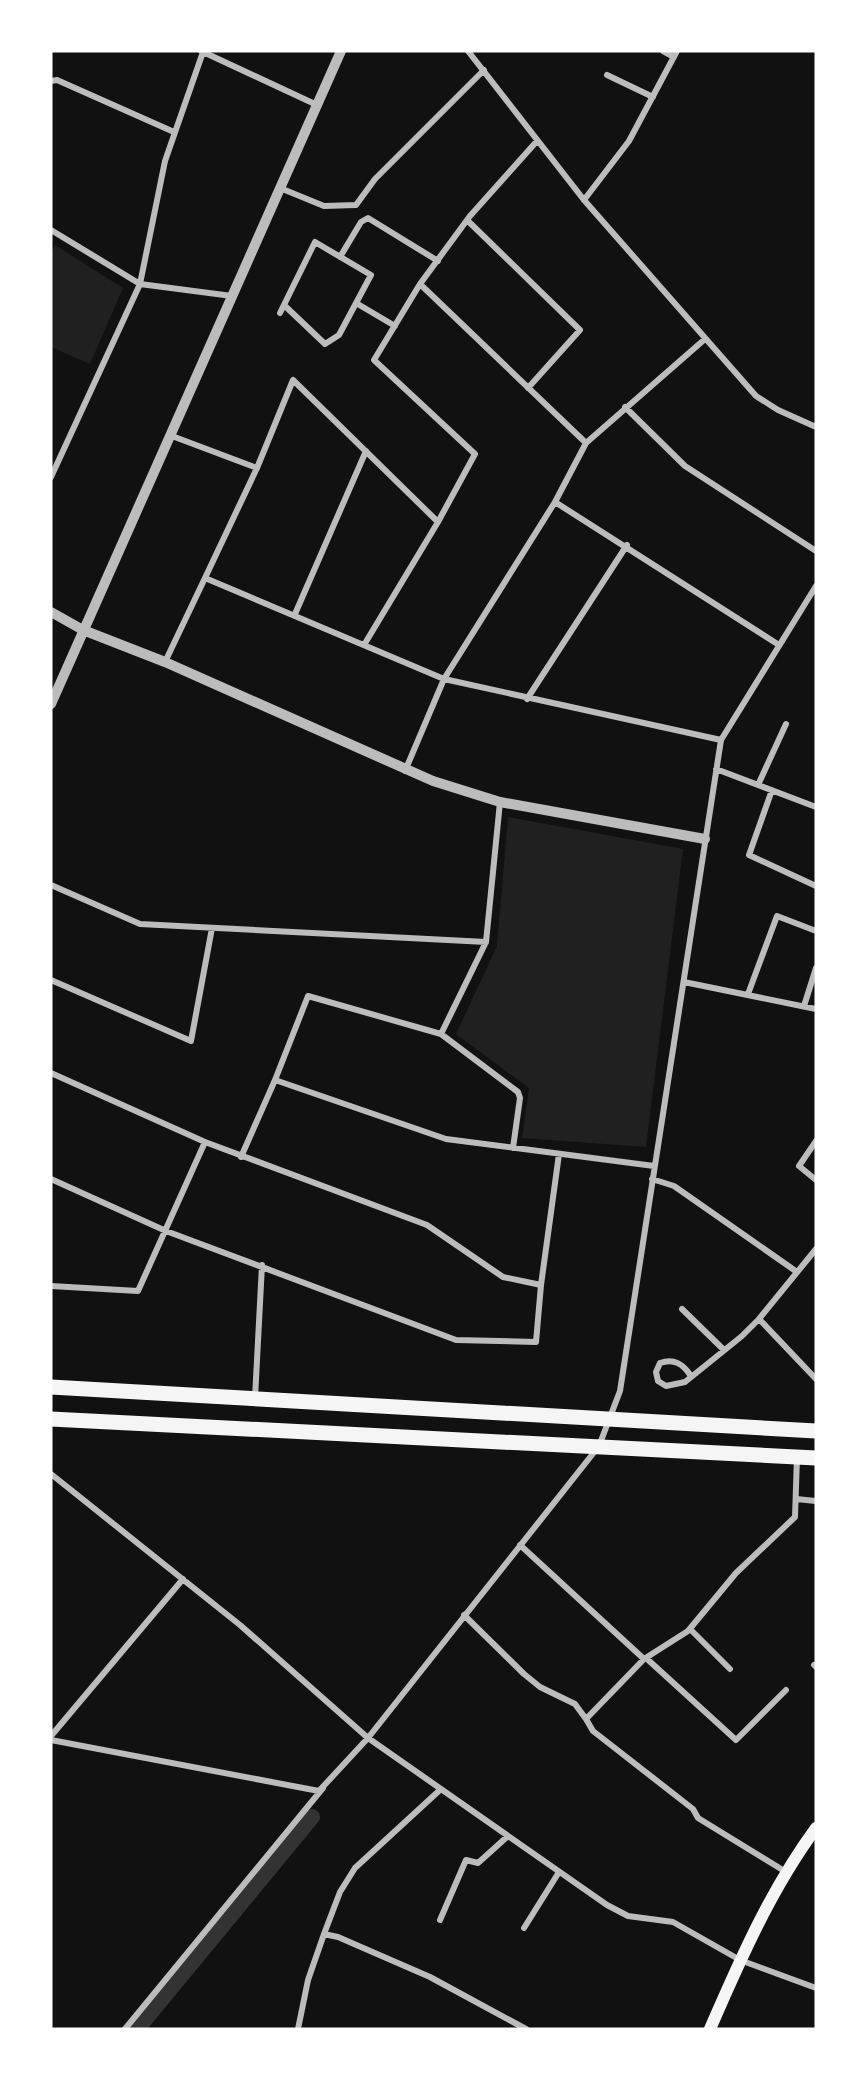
<svg xmlns="http://www.w3.org/2000/svg" width="867" height="2080" font-family="Raleway,sans-serif">
<style>
.green{fill:#202020}
.lines{fill:none;stroke-linecap:round;stroke-linejoin:round}
.canal{stroke:#333;stroke-width:16}
.minor{stroke:#bcbcbc;stroke-width:6}
.tertiary{stroke:#bcbcbc;stroke-width:10}
.secondary{stroke:#f5f5f5;stroke-width:12}
.primary{stroke:#f5f5f5;stroke-width:15}
</style>
<rect width="100%" height="100%" fill="#111"/>
<path class="green" d="M55,245l68,43 -33,76 -39,-17v-94z
M508,817l175,32 -37,298 -124,-9 7,-50 -73,-54 41,-88z"/>
<g class="lines">
<path class="canal" d="M137,2029l175,-212"/>
<path class="minor" d="M201,51l116,54
M468,51l116,149 172,196 22,14 38,17
M663,51l11,6
M607,75l46,22
M51,81l6,-1 117,52
M537,141l-67,75 -50,68 -46,76 101,94 -37,68 -145,-142 -36,88 -52,110 239,101 277,61
M280,188l44,18 32,-1 19,-26 109,-109
M584,200l45,-59 48,-90
M467,220l113,110 -52,58
M51,230l89,54 92,12
M340,257l21,-35 7,-4 70,43
M420,284l166,159
M356,303l39,23
M280,313l35,-71 56,33 -32,60 -14,9 -41,-39
M625,407l60,59 131,85
M172,436l85,32
M51,477l89,-193 25,-123 38,-109
M555,502l224,143
M295,614l71,-163
M364,645l74,-123
M165,662l40,-84
M527,699l100,-154
M716,769l100,38
M405,771l39,-92 111,-177 31,-59 119,-104
M758,785l28,-61
M772,790l-23,65 67,31
M500,802l-14,140 -45,92 77,58 2,6 -7,50
M51,885l89,39 346,18
M51,980l140,61 21,-113
M684,982l132,27
M748,994l29,-78 39,15
M804,1006l12,-38
M51,1073l154,69 222,83 76,52 38,8
M275,1080l33,-84 133,38
M816,1141l-17,25 17,14
M241,1157l34,-77 171,59 208,27
M51,1179l115,52 290,109 80,2 5,-57 18,-131
M652,1179l22,7 123,86
M51,1286l87,5 67,-149
M682,1309l42,41
M759,1319l57,60
M691,1376c-8,-12 -17,-18 -31,-13l-4,9 2,9 8,5 19,-4 57,-46 17,-17 57,-70
M255,1398l7,-133
M51,1474l189,151 128,113 239,167 21,11 45,6 67,38 76,28
M796,1499l20,2
M520,1545l124,114 44,-28 48,-58 59,-56 2,-60
M464,1615l60,59 16,13 35,17 11,15 58,-60
M690,1629l40,40
M646,1658l90,82 50,-50
M814,1665l2,2
M586,1719l7,12 100,78 5,9 88,54
M51,1736l132,-157
M51,1740l268,51 49,-53 231,-292 21,-55 101,-651 95,-154
M440,1920l26,-60 12,3 30,-27
M524,1928l35,-56
M324,1934l16,-42 15,-24 86,-79
M125,2029l198,-241
M298,2029l10,-49 16,-46 14,3 92,40 96,52"/>
<path class="tertiary" d="M51,612l32,18 82,32 268,119 67,21 205,37
M51,704l290,-653"/>
<path class="secondary" d="M710,2029c30,-69 61,-140 106,-201"/>
<path class="primary" d="M51,1387l765,44
M51,1419l765,39"/>
</g>
<rect width="867" height="2080" fill="none" stroke="#ffffff" stroke-width="105"/>
</svg>
